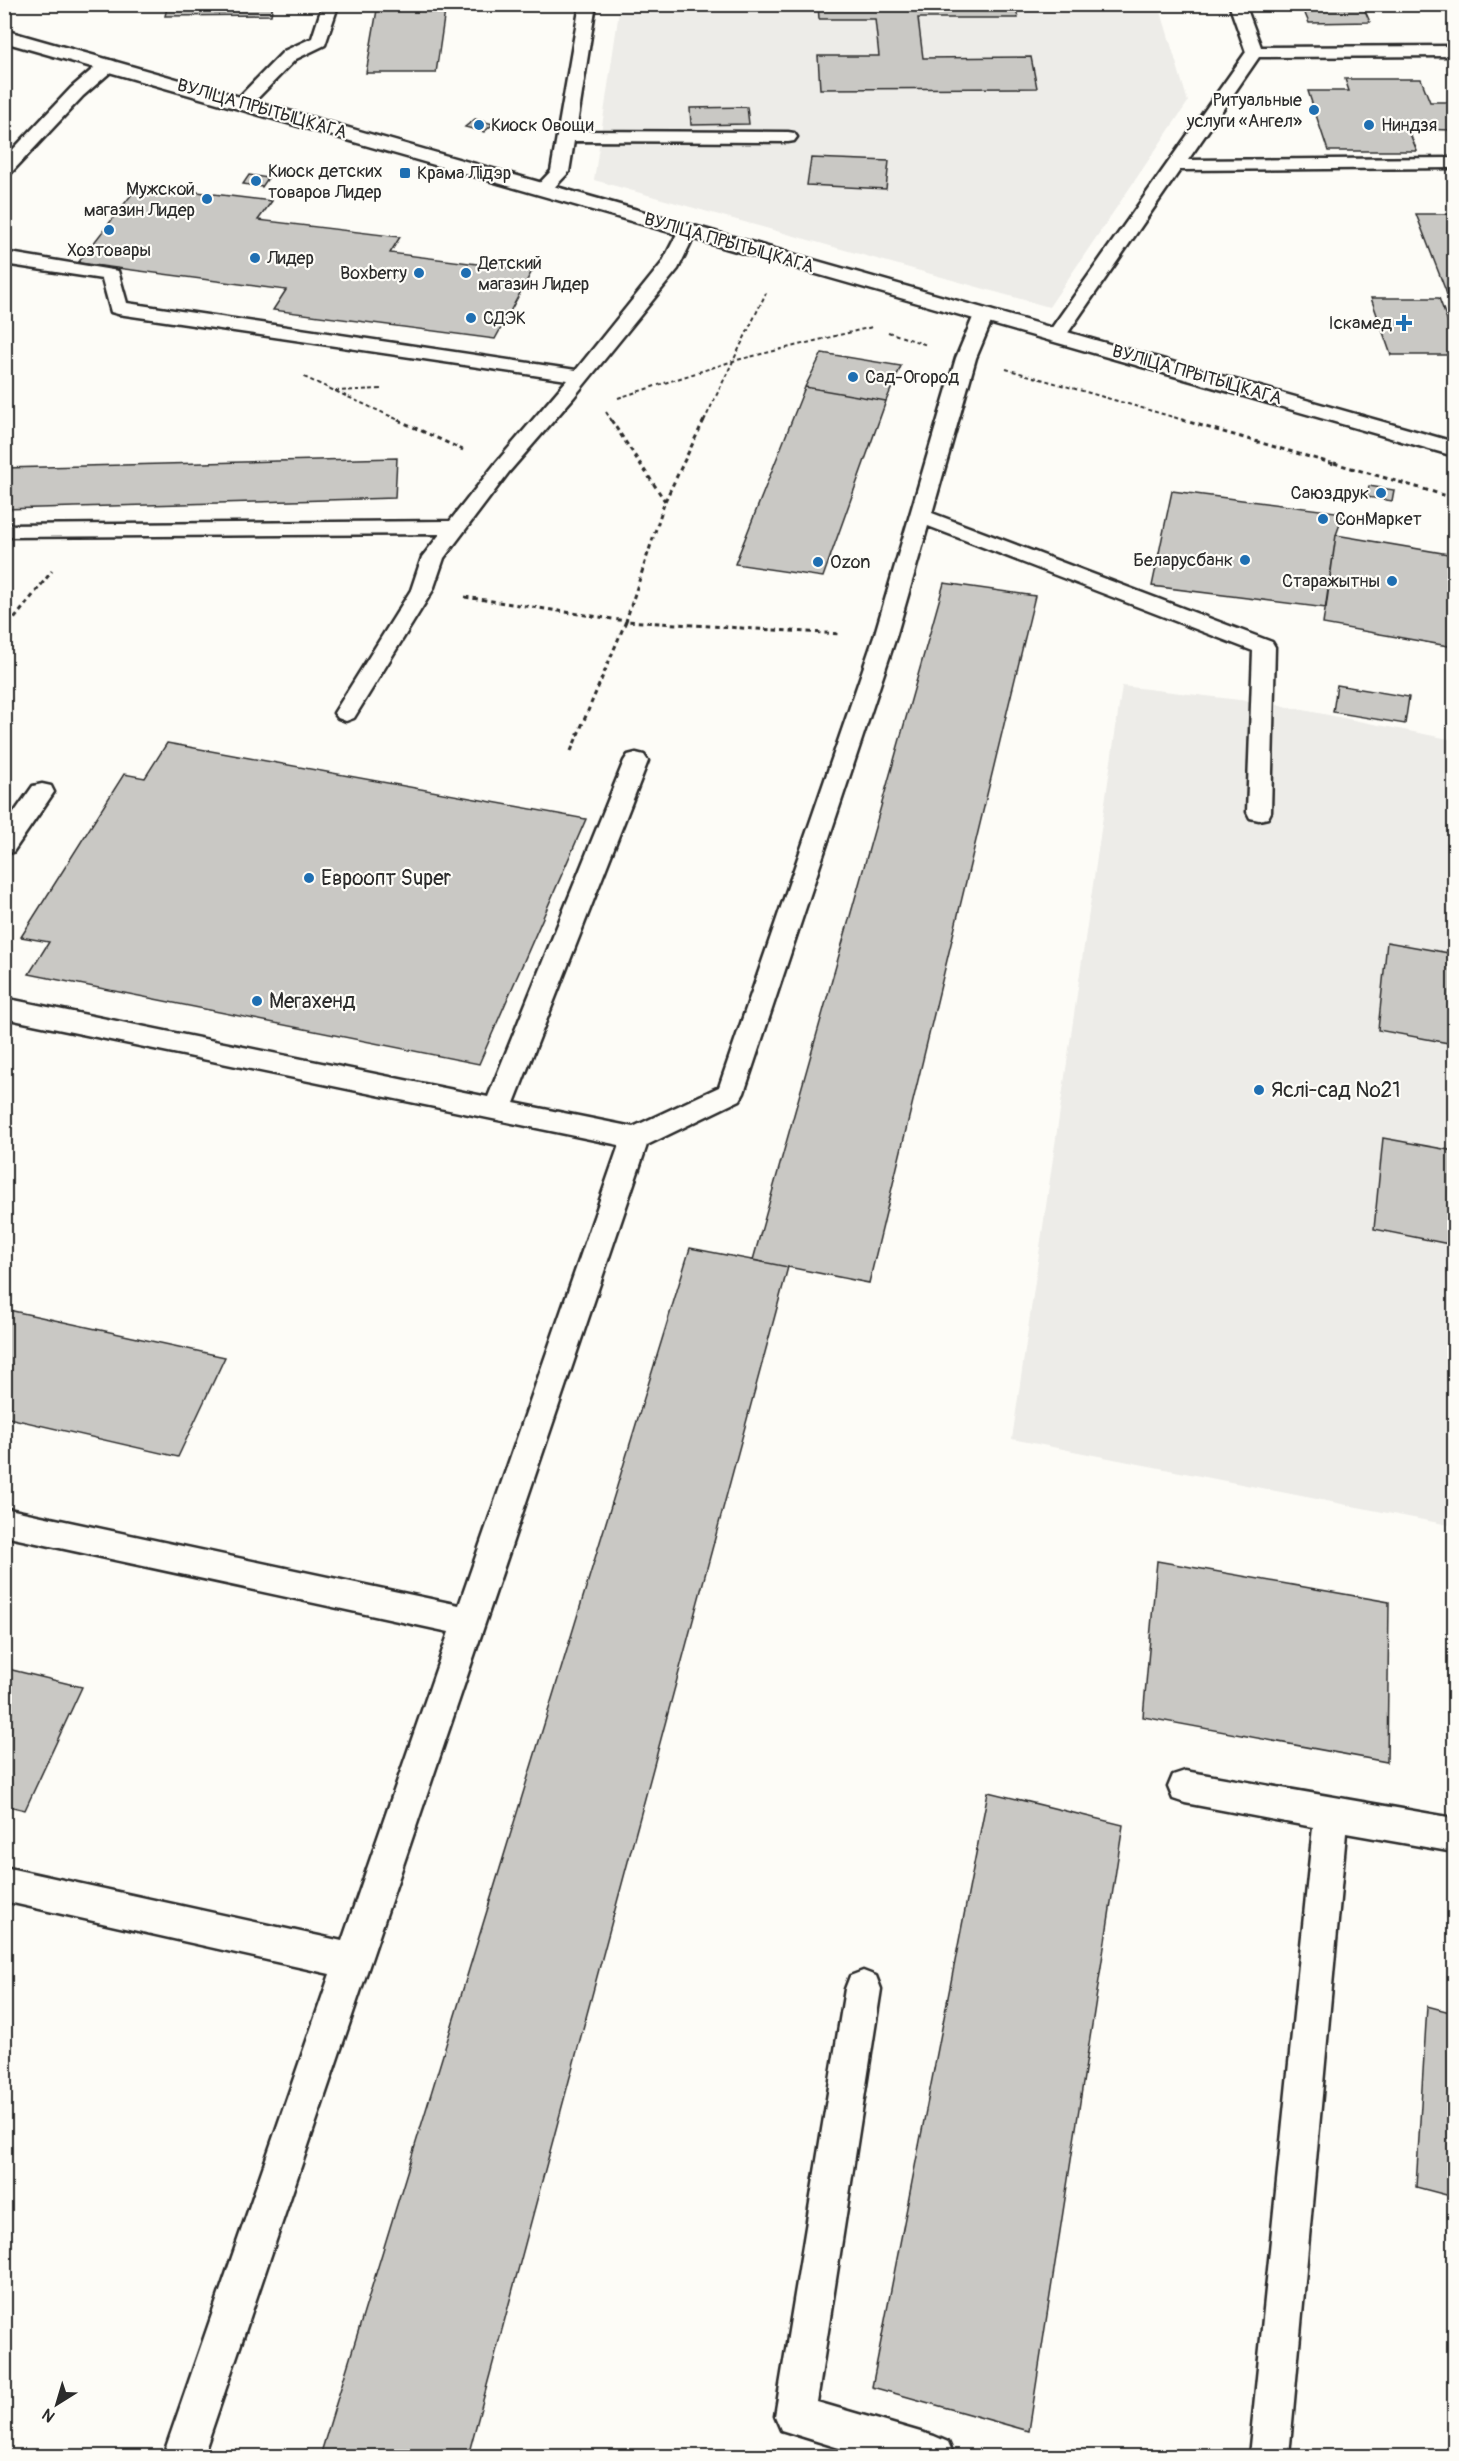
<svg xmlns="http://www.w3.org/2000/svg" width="1459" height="2461" font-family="Pangolin,sans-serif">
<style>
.built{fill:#edece8}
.building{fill:#c9c8c4;stroke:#2b2b2b;stroke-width:1.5}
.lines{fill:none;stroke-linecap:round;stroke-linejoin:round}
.service-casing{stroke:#2b2b2b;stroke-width:5}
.tertiary-casing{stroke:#2b2b2b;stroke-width:5}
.path-far1{stroke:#2b2b2b;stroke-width:2;stroke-dasharray:4 3;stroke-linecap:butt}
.path{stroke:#2b2b2b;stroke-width:3;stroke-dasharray:4.5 4;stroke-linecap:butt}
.service{fill:#fdfcf7;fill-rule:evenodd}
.tertiary{fill:#fdfcf7;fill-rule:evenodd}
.poi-dot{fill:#1f6fb2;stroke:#fdfcf7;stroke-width:2}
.labels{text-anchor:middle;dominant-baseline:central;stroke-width:4.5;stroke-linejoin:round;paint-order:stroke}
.far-poi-label{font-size:18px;fill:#2b2b2b;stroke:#fdfcf7;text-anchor:start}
.far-street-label{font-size:18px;fill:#2b2b2b;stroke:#fdfcf7}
.poi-label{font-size:21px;fill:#2b2b2b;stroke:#fdfcf7;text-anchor:start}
</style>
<rect width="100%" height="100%" fill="#fdfcf7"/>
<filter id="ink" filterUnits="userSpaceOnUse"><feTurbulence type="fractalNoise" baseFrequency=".0167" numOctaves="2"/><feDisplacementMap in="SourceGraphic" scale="12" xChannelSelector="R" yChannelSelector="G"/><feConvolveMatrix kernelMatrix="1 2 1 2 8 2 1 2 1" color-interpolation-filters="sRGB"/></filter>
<g filter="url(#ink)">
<path class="built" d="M620,5h539l29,97 -139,205 -455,-127z
M1122,686l151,18 181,36v786l-442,-87z"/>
<path class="building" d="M168,4h105l-2,11 -106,1z
M378,4h68l-10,69h-70z
M818,4h197l3,14h-100l5,40 108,-1 6,31 -217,1 -2,-33h61l-4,-37h-56z
M1301,4h61l8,18 -61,1z
M1345,79h76l9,23h24v28l-46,-1 9,22h-89l-20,-60h41z
M747,107l2,17 -58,1 -1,-17z
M475,119l18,5 -9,8 -19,-5z
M811,158l78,3 -3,28 -79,-4z
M249,175l19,3 -6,9 -19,-3z
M139,185l133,16 -14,19 142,17 -10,16 142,18 -37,68 -222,-29 13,-20 -208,-27z
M1416,214h38v98z
M1371,298h68l15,40v17h-63z
M822,353l79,13 -15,35 -81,-14z
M805,387l81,14 -63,176 -88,-13z
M397,458l-2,40 -391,11v-41z
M1369,486l25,4 -2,11 -25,-4z
M1172,491l172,22 -8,22 -10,73 -174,-22z
M1336,535l118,20v92l-131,-23z
M944,583l91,13 -166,687 -116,-23z
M1337,685l72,12 -4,27 -72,-12z
M167,743l419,76 -107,245 -450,-90 20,-32 -28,-5 103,-163 21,4z
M1387,942l67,12v90l-76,-14z
M1383,1138l71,13v94l-80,-16z
M690,1248l98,19 -320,1189h-148z
M4,1309l221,48 -47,100 -174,-40z
M1157,1561l232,41 -2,160 -244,-45z
M4,1668l78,19 -57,123 -21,-5z
M988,1792l135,33 -94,606 -157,-44z
M1427,2006l27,7v184l-38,-10z"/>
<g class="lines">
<g class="service-casing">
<path id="service" d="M323,4l15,2 -13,39 -29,14 -47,48h-12l-3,-4 3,-4 47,-48 28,-13z
M580,4h16l-20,127 212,1 6,1 3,4 -3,4 -6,1 -214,-1 -5,31 -20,21h-12l-3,-4 17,-18z
M1229,4h16l16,43 193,-1v10l-195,1 -71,103 266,-2v10l-274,2 -117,170h-14l-3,-4 200,-284z
M108,60l6,1 2,4 -2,4 -31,27 -73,78 -6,1v-16l67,-71 31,-27z
M687,226l7,2 2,4 -18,37 -104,128 -65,75 -65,86 -11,32 -79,128 -8,3 -8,-3 -4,-5 77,-123 11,-33 18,-23 -436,3v-12l446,-4 45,-57 72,-84 -449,-66 -7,-2 -9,-33 -98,-15v-12l114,19 9,32 449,67 86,-107 18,-35z
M984,309l7,2 3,4 -18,43 -44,155 340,129 3,5 -4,165 -3,6 -9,2 -9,-2 -3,-6 6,-161 -325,-125 -32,111 -152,456 -4,7 -93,45 -444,1311h-40l167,-482 -326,-73v-34l338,74 107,-309 -445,-96v-28l455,97 160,-460 -615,-127v-20l484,99 136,-336 4,-6 8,-2 8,2 4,6 -134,342 119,24 86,-40 155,-450 82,-279 18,-43 3,-4z
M42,784l9,2 3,6 -41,60 -9,2v-27l29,-41z
M1185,1771l269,47v34l-108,-19 -57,623h-40l64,-629 -128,-24 -12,-4 -5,-12 5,-12z
M863,1971l13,5 5,13 -64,413 117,34 14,6 6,14h-89l-84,-26 -6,-14 70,-427 5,-13z"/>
</g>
<g class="tertiary-casing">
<path id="tertiary" d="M4,30l1450,412v14l-1450,-414z"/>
</g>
<path class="path-far1" d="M888,332l39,13
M1006,369l181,52
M304,377l97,44
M335,391l46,-2
M618,398l115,-37 139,-34
M606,412l6,9
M704,421l62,-128"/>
<path class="path" d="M398,420l65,30
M611,420l54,81
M1182,420l152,44
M1334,463l120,35
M465,597l161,24 39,-120 39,-81
M4,632l48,-61
M571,751l55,-130 215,13"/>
<use href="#service" class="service"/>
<use href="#tertiary" class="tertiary"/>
</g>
</g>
<g class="poi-dot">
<circle cx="1314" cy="110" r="6"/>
<circle cx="479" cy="125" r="6"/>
<circle cx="1369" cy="125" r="6"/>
<rect x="399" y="167" width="12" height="12" rx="3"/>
<circle cx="256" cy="181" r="6"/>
<circle cx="207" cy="199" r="6"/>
<circle cx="109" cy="230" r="6"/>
<circle cx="255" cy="258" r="6"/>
<circle cx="419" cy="273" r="6"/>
<circle cx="466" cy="273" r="6"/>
<circle cx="471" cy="318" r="6"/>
<path d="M1401 314h6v6h6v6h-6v6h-6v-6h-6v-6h6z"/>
<circle cx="853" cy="377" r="6"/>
<circle cx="1381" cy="493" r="6"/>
<circle cx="1323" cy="519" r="6"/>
<circle cx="1245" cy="560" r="6"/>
<circle cx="818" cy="562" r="6"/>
<circle cx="1392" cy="581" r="6"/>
<circle cx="309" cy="878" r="6"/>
<circle cx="257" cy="1001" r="6"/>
<circle cx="1259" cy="1090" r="6"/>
</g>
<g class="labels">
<g class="far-poi-label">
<text x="1302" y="100" text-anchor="end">Ритуальные<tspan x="1302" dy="21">услуги «Ангел»</tspan></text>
<text x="491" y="125">Киоск Овощи</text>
<text x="1381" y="125">Ниндзя</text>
<text x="268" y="171">Киоск детских<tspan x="268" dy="21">товаров Лидер</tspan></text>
<text x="417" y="173">Крама Лідэр</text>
<text x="195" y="189" text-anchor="end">Мужской<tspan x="195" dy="21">магазин Лидер</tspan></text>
<text x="109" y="250" text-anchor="middle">Хозтовары</text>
<text x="267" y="258">Лидер</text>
<text x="478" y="263">Детский<tspan x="478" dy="21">магазин Лидер</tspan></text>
<text x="407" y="273" text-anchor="end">Boxberry</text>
<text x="483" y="318">СДЭК</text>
<text x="1392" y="323" text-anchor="end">Іскамед</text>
<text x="865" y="377">Сад-Огород</text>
<text x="1369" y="493" text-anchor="end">Саюздрук</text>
<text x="1335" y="519">СонМаркет</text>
<text x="1233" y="560" text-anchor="end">Беларусбанк</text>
<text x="830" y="562">Ozon</text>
<text x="1380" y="581" text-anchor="end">Старажытны</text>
</g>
<g class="far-street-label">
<text transform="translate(262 109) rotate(16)">ВУЛІЦА ПРЫТЫЦКАГА</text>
<text transform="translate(729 243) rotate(16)">ВУЛІЦА ПРЫТЫЦКАГА</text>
<text transform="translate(1197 375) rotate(16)">ВУЛІЦА ПРЫТЫЦКАГА</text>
</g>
<g class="poi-label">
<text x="321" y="878">Евроопт Super</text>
<text x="269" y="1001">Мегахенд</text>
<text x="1271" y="1090">Яслі-сад №21</text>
</g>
</g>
<rect width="1459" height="2461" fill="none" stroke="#fdfcf7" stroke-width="24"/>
<rect x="12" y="12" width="1435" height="2437" fill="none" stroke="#2b2b2b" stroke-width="2" filter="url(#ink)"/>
<g transform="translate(57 2404) rotate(217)" stroke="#fdfcf7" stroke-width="4.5" paint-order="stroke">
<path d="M0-4.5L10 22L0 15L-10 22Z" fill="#2b2b2b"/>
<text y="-9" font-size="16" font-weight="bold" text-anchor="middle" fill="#2b2b2b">N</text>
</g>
</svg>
